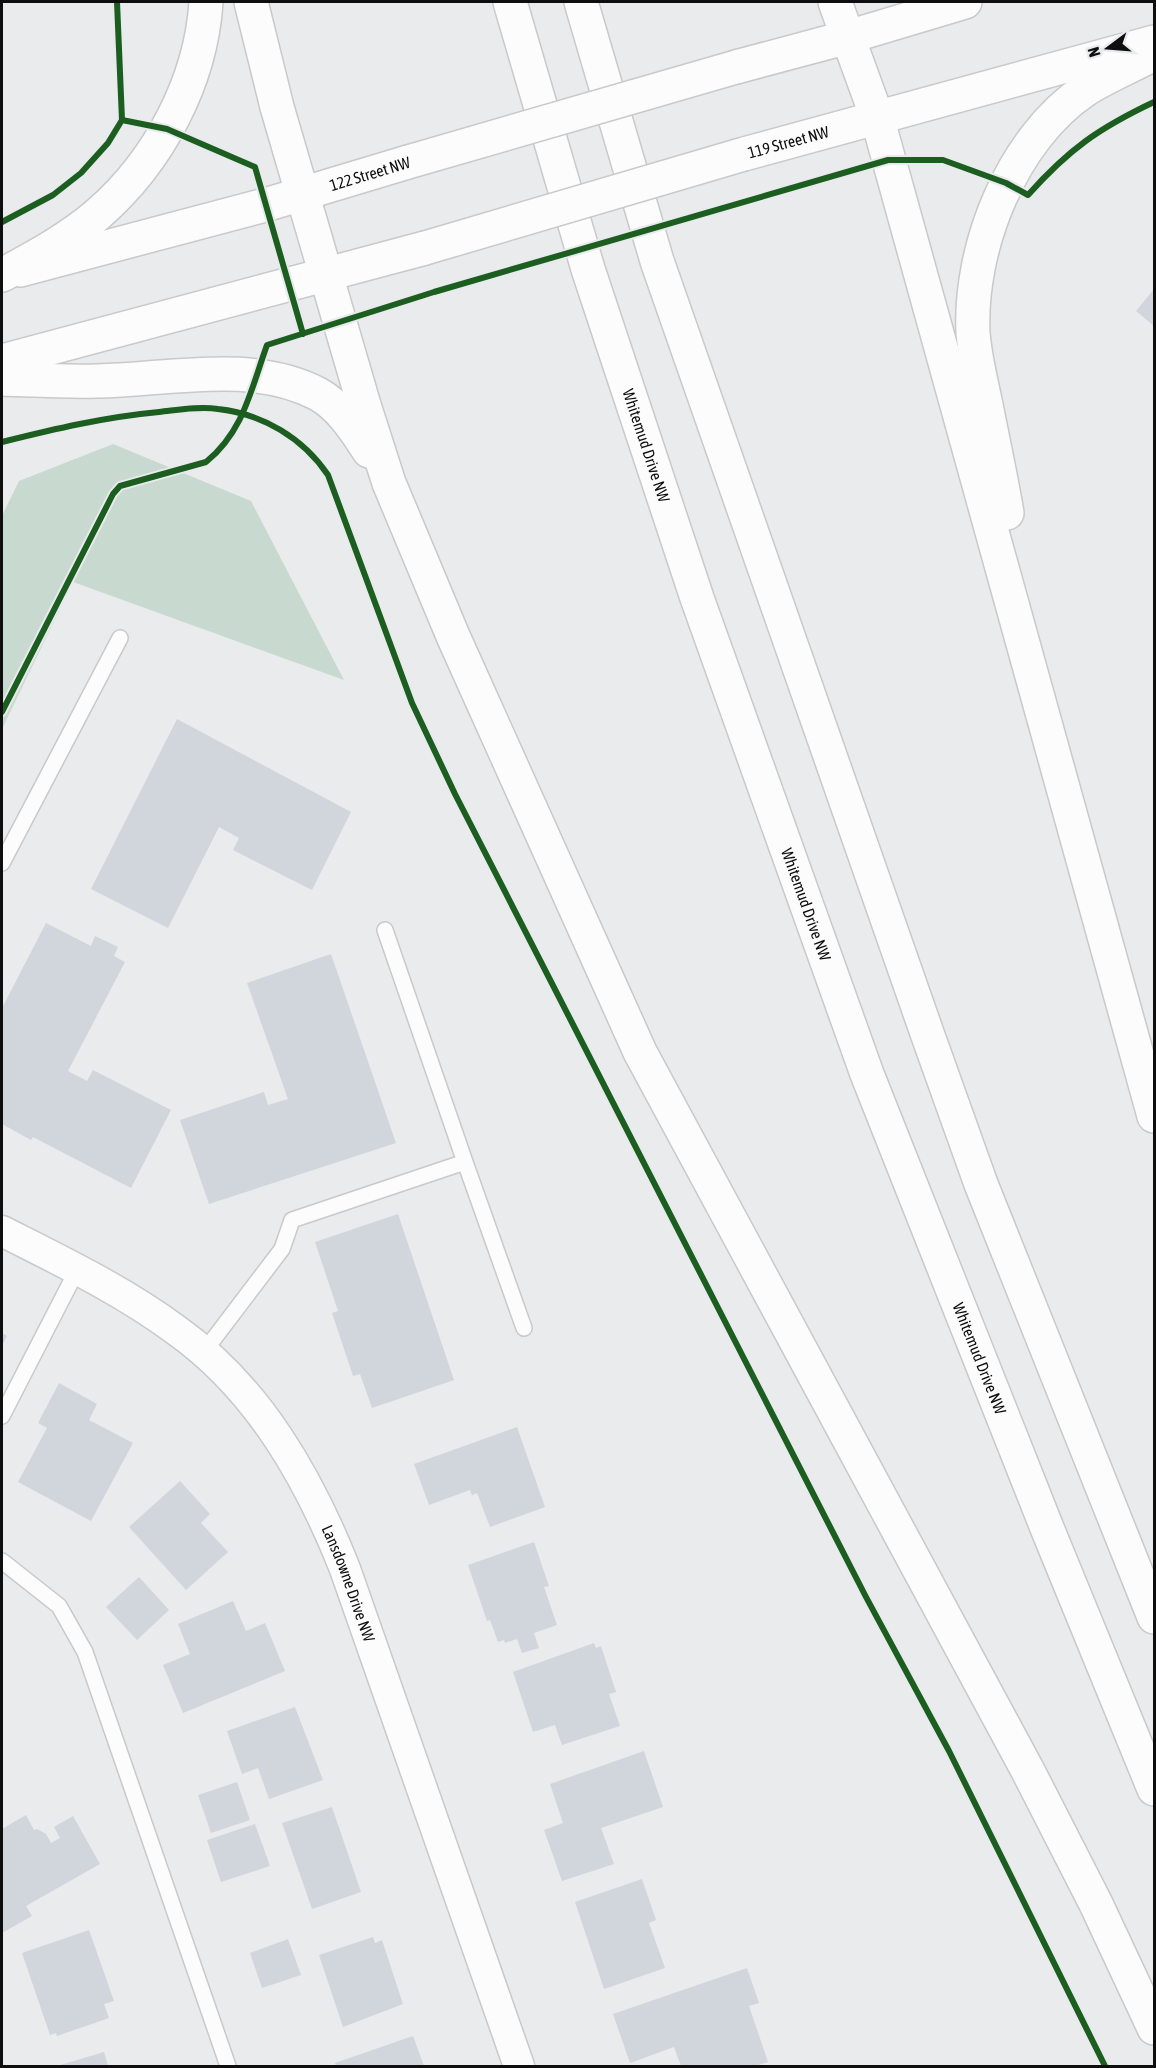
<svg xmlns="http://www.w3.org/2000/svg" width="1156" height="2068" font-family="'Asap Condensed',sans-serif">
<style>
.green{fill:#c8dacf}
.building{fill:#d1d5dc}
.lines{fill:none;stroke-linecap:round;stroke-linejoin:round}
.lane-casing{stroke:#c9c9ca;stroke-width:18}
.street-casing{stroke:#c9c9ca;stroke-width:33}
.secondary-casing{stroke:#c9c9ca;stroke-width:36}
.highway-casing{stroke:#c9c9ca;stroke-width:36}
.lane{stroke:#fcfcfc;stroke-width:15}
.street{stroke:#fcfcfc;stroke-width:30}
.secondary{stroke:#fcfcfc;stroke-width:33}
.highway{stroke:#fcfcfc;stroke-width:33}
.secondary-bridge-casing{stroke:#c9c9ca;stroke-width:36;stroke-linecap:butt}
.secondary-bridge{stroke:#fcfcfc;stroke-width:33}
.cycleway-casing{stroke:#e9eaed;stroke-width:10}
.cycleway{stroke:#1b5e20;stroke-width:6}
.labels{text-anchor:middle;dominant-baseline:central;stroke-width:6;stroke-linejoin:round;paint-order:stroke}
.street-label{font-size:16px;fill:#0e0e0f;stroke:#e9eaed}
</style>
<rect width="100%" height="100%" fill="#eaebec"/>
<path class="green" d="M113,444l138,57 93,179 -271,-98 -71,147v-213l17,-35z"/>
<path class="building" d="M1154,289v37l-18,-15z
M177,719l174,93 -39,78 -79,-40 6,-12 -20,-11 -51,101 -77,-39z
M46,923l45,23 4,-10 23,11 -4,9 11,6 -57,109 19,10 6,-11 78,40 -40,78 -98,-51 -2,3 -29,-16v-116z
M331,954l65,189 -187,61 -29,-84 84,-28 4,13 20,-6 -41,-116z
M398,1214l56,166 -82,28 -12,-34 -7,2 -21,-63 6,-2 -23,-69z
M2,1333l5,3 -5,10z
M59,1383l38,21 -8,16 44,23 -42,78 -73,-39 29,-54 -9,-5z
M517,1427l28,80 -55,20 -13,-34 -5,2 -2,-5 -41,15 -15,-41z
M180,1481l30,33 -9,9 27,29 -42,38 -57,-63z
M534,1542l15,44 -5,1 13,38 -23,8 5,15 -17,5 -5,-14 -12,4 -1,-3 -6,2 -8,-22 -3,1 -19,-56z
M139,1577l30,33 -32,30 -31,-33z
M233,1601l13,30 19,-8 20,48 -102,42 -20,-48 27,-11 -12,-30z
M594,1643l2,5 5,-2 15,46 -7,2 11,32 -58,19 -7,-20 -22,7 -20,-60z
M295,1707l28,73 -54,19 -11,-31 -16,6 -15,-43z
M644,1751l19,56 -62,21 13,36 -52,17 -18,-51 19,-7 -13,-39z
M237,1782l13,38 -39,13 -13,-38z
M332,1807l29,85 -49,17 -30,-86z
M26,1815l8,15 3,-1 9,5 5,9 9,-5 -6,-11 19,-11 27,48 -74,42 6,10 -30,17v-104z
M255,1824l15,42 -49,16 -14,-42z
M642,1879l14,41 -7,3 16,45 -61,21 -29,-87z
M89,1930l25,71 -10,3 5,14 -52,18 -1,-3 -6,2 -28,-82z
M373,1937l2,6 7,-3 21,64 -60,23 -24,-72z
M288,1939l13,36 -39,13 -12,-35z
M747,1968l12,35 -10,3 19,56 -13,4h-74l-7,-19 -44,16 -17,-49z
M413,2036l11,30h-88l-1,-3z
M104,2052l4,14h-51z"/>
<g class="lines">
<g class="lane-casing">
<path id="lane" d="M2,863l118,-225
M465,1162l59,166
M203,1353l79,-104 10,-29 173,-58 -80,-232
M2,1416l75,-146
M2,1561l57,45 26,46 143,414"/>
</g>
<g class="street-casing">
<g id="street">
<path id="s1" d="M2,1231c59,30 120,59 174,99 82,58 133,148 169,239l174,497"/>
</g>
</g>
<g class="secondary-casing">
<g id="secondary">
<path d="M736,67l112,-30 117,-35"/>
<path id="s2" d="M744,154l410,-112"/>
<path id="s3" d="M20,270l245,-65 143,-43"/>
<path d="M2,361l423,-113"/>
</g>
</g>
<g class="highway-casing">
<g id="highway">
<path d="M251,2l26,105 87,298 25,78 64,153 187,416 388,719 68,133 58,124"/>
<path id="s4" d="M510,2l78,267 109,329 170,476 180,454 107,261"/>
<path d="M581,2l76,259 270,772 54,151 173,433"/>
<path d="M835,2l42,115 277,999"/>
<path d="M2,275c33,-18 67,-36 96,-61 61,-53 103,-133 108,-212"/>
<path d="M2,379c31,1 64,3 95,2 71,-1 155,-22 221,13 23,13 37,36 51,57"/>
<path d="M1007,513c-6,-36 -14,-72 -21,-108 -5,-24 -11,-47 -13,-72 -4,-86 39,-194 112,-243 22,-14 47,-24 69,-36"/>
</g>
</g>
<use href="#lane" class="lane"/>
<use href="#street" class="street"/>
<use href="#secondary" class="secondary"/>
<use href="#highway" class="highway"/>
<g class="secondary-bridge-casing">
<path id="secondary-bridge" d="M408,162l328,-95
M425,248l319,-94"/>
</g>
<use href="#secondary-bridge" class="secondary-bridge"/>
<g class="cycleway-casing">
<path id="cycleway" d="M122,120l45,9 88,38 48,167
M2,222l51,-27 28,-22 27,-30 14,-23 -5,-118
M2,442c52,-13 103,-25 157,-30 19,-2 40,-6 59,-3 45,5 85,29 110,66l84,228 43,91 411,803 83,154 156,315
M2,712l111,-218 7,-8 86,-24c38,-31 45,-73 61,-117l167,-53 454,-132h55l63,23 22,12c41,-46 71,-67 126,-93"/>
</g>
<use href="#cycleway" class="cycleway"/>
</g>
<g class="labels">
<g class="street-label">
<text stroke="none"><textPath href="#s2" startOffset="46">119 Street NW</textPath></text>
<text stroke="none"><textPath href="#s3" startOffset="363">122 Street NW</textPath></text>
<text stroke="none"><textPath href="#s4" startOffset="464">Whitemud Drive NW</textPath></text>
<text stroke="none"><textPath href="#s4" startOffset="950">Whitemud Drive NW</textPath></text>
<text stroke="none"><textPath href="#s4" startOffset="1436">Whitemud Drive NW</textPath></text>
<text stroke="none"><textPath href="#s1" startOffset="512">Lansdowne Drive NW</textPath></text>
</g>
</g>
<rect width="1156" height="2068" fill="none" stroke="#0e0e0f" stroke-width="6"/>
<g transform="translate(1108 48) rotate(254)" stroke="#e9eaed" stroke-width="4.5" paint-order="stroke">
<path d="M0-4.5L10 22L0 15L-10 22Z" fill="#0e0e0f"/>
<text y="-9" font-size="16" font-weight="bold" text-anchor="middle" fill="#0e0e0f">N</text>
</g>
</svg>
